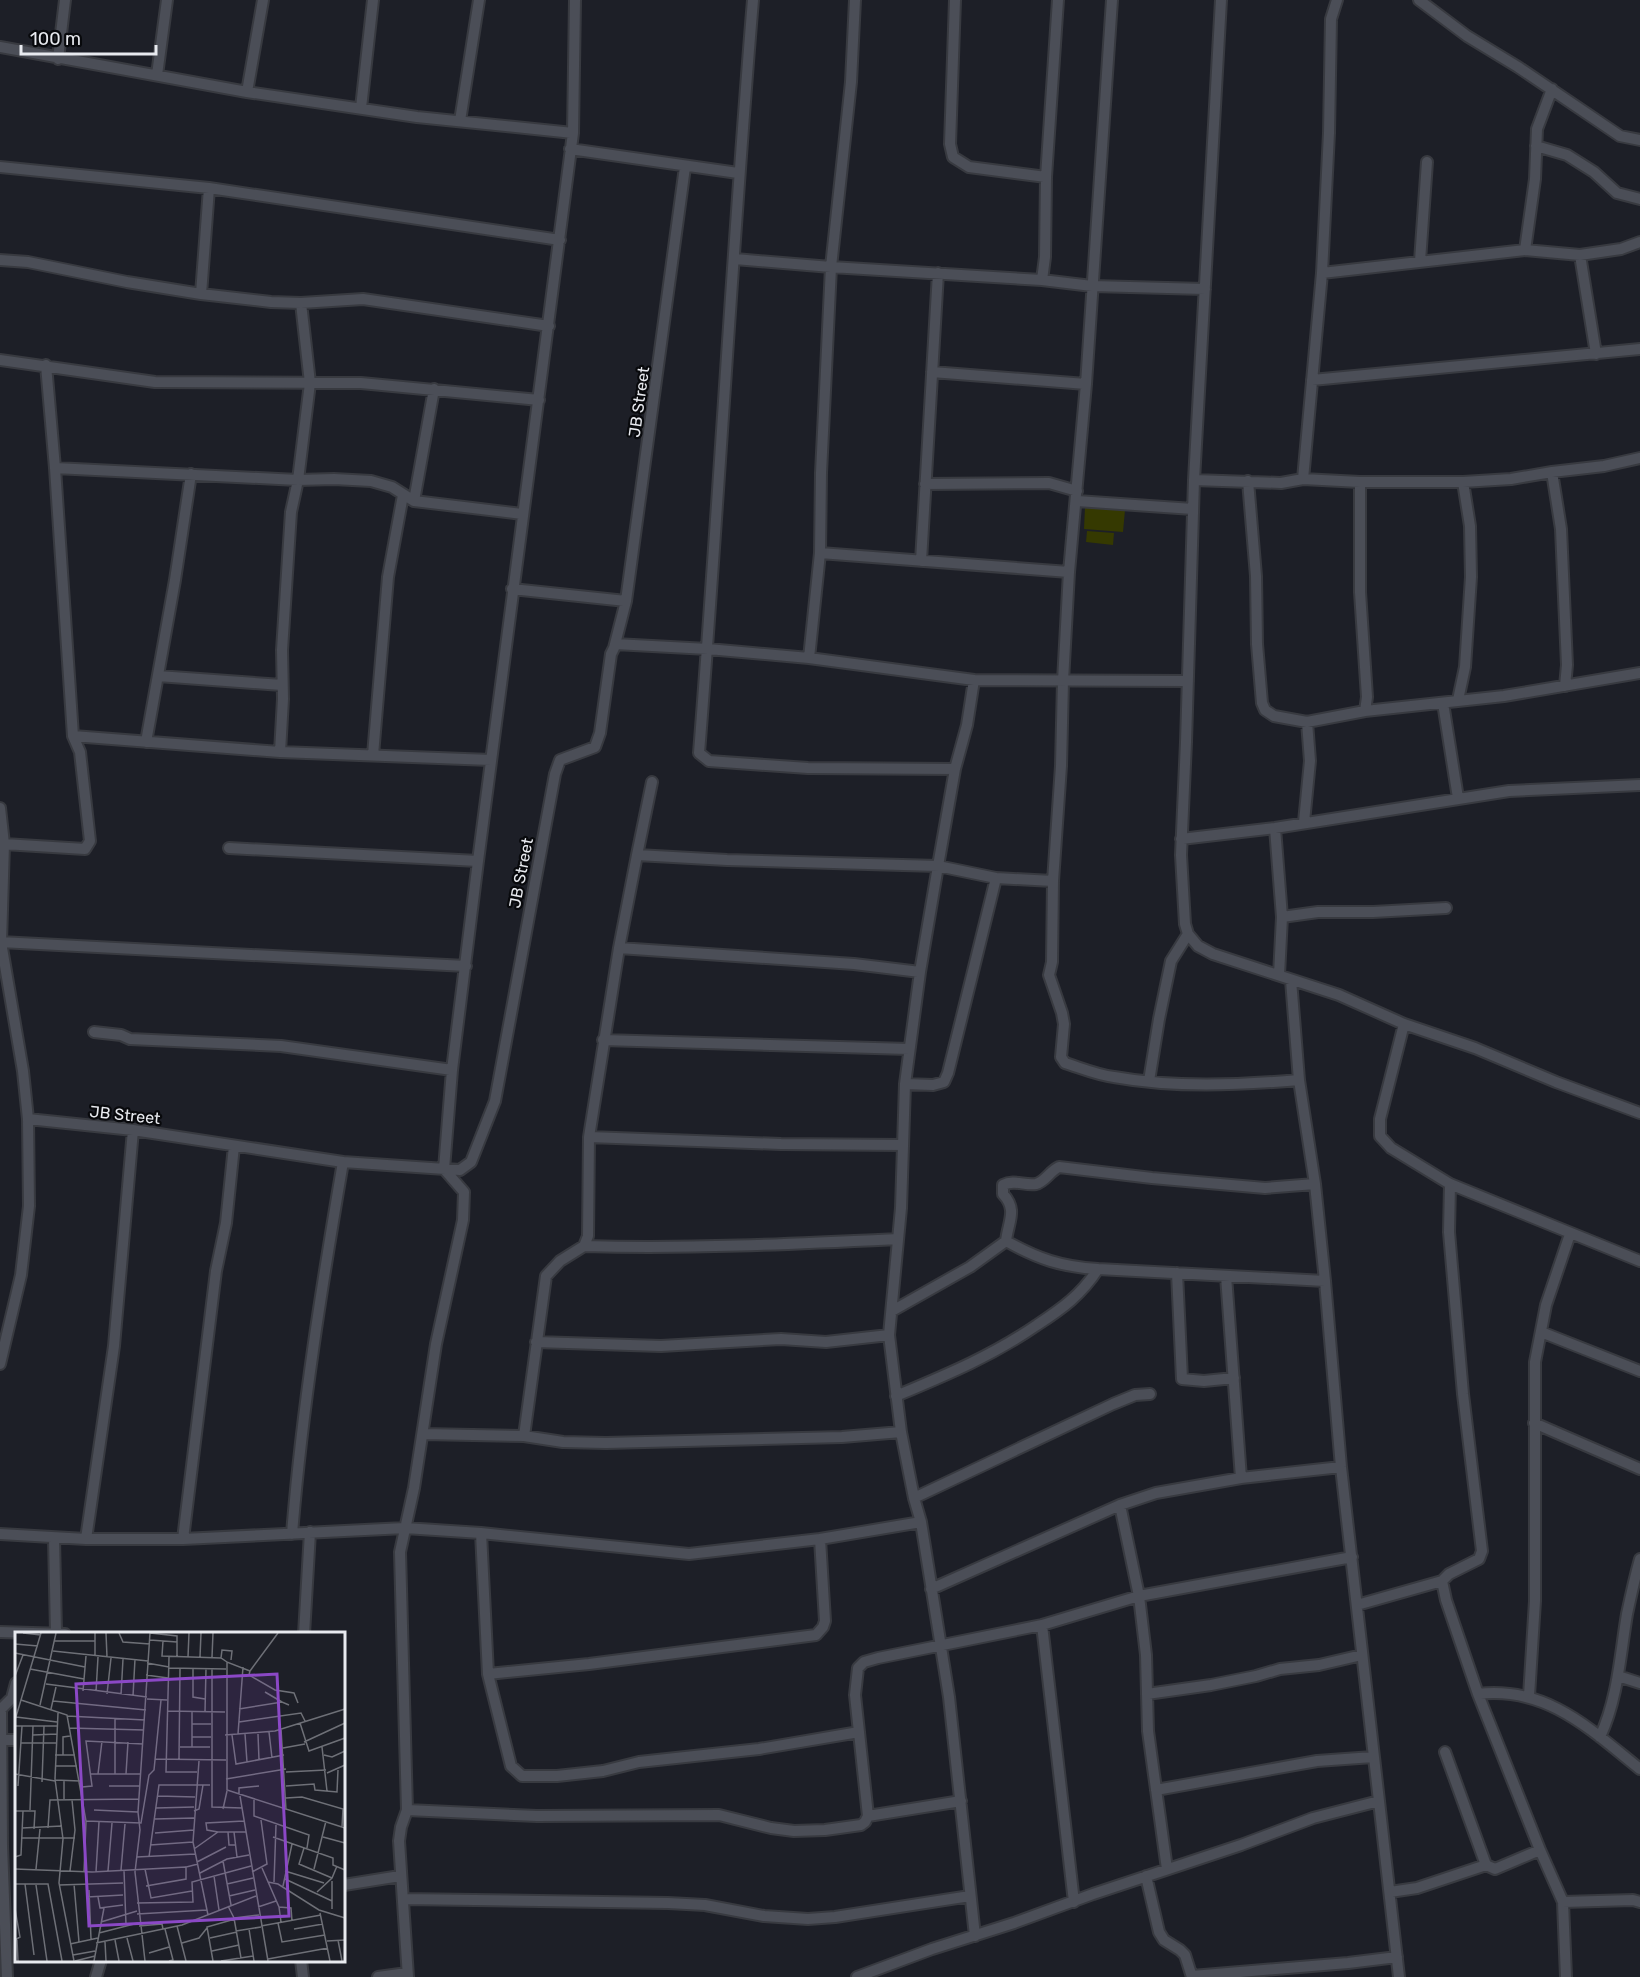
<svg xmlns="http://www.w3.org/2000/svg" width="1640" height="1977" font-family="Rubik,sans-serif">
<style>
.green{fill:#353901}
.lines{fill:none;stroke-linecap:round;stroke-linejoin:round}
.street-casing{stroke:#383a40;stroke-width:14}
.street{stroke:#4b4e57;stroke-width:10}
.labels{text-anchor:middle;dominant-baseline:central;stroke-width:4.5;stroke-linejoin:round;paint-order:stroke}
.street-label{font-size:16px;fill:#e8eaef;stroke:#08090c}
.inset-road{fill:none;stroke:#6e7077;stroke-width:1.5}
.view{fill:#8b48c6;fill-opacity:0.15;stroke:#8b48c6;stroke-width:3}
.inset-edge{fill:none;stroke:#e8eaef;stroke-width:3}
</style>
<rect width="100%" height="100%" fill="#1d1f27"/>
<path class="green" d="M1085,507l40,3 -2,22 -39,-3z
M1087,531l27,2 -1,12 -27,-3z"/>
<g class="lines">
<g class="street-casing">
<path id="street" d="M753,0c-21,251 -34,502 -54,753l10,8 99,7 147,1
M955,0l-5,144 3,13 16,10 77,10
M1112,0l-26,384 -17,188 -6,109 -2,85 -8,115 -1,81 -3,13 13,38 2,11 -3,33 4,6c16,5 32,12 49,14 61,11 124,8 185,3
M1221,0l-27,480 -8,262 -5,113 4,69 3,10 10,12 15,8 126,41 65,29 71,24 81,34 84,31
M1419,0l48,36 51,31 102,69 20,4
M0,47l247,45 170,25 156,16
M58,59l7,-59
M157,75l10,-75
M247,92l16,-92
M361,108l12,-108
M460,121l19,-121
M1536,146l31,9 27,17 23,21 23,6
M570,149l168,24
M0,167l209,21 351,52
M1525,250l10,-71 2,-50 15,-40
M1580,255l16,99
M735,259l96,8 211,13 50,6 113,3
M0,260l28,2 99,20 74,12 70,8 30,1 62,-4 186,27
M1420,261l7,-99
M1322,273l203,-23 55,5 41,-6 19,-7
M1042,280l3,-23 1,-80 12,-177
M201,294l8,-106
M0,360l155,22 206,1 178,17
M46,365l9,103
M932,372l154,12
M1312,380l328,-31
M1552,472l9,57 6,136 -2,21
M1303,479l19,-206 7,-140 2,-114 6,-19
M1194,480l87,3 22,-4 57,3h103l48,-3 41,-7 52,-6 36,-8
M1248,481l8,95 1,68 5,59 3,7 9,6 33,6 58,-11 139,-15 136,-23
M1360,482v110l7,105 -2,14
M925,484l124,-1 28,8
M414,501l20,-112
M1077,501l116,8
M820,553l249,19
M921,561l17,-288
M512,589l114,12
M615,644l93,5 101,9 165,22 214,1
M809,658l11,-105 1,-80 10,-206 20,-185 4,-82
M158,676l124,9
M974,680l-7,45 -12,44 -17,97 -18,106 -15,112 -4,124 -12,127 12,97 13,66 7,24 28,175 26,239
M1458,700l7,-33 6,-90 -1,-51 -7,-44
M1443,703l15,95
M73,736l207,16 211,8
M146,742l29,-162 16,-106
M280,752l3,-53 -1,-49 9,-138 7,-32 12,-97 -9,-80
M373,755l15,-178 15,-82
M0,808l4,36 -3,98 22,129 5,48 1,87 -8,69 -21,89
M1304,822l6,-61 -3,-39
M1275,828l7,89
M1181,839l94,-11 234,-37 131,-6
M4,844l81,5 5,-8 -10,-89 -7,-16 -18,-268 243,12 36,-1 37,2 21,6 22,14 108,13
M229,848l249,13
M637,855l15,-73
M0,942l466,24
M619,948l235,16 66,8
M1279,975l3,-58 36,-5h55l73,-4
M1291,980l8,100 16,104 10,97 16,186 58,510
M1404,1024l-24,95v17l11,12 59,36 190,77
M94,1032l27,3 9,4 151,7 171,24
M603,1040l306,9
M1149,1081l10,-62 12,-58 17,-27
M905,1084l28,1 11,-3 4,-9 48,-195
M28,1119l105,11 210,32 117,8 11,-8 24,-61 60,-327 5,-14 35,-13 5,-14 11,-79 3,-6 12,-47 59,-434
M589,1137l192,7 121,1
M584,1246c105,3 208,-2 313,-7
M1098,1269c-36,-2 -60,-10 -92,-28 2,-19 12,-31 -3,-47v-9c11,-6 22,1 33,-1 9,-2 14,-13 23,-17l93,11 113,10 50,-4
M1177,1273l5,106 22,2 30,-3
M1226,1276l15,202
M892,1311l78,-44 36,-26
M1541,1332l99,39
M536,1342l125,4 120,-7 45,3 63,-7
M896,1396c50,-21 96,-40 141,-71 26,-17 44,-30 61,-56l227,12
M1534,1423l106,46
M423,1434l101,2 39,6 43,1 236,-6 59,-5
M524,1436l22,-160 14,-15 24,-15 4,-10 1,-99 30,-189 18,-93 90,5 211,6 58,12 57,3
M914,1498l199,-94 22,-9 15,-1
M1120,1505l19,91 7,59 2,76 19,138
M481,1533l7,141 23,92 11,10h35l46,-5 36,-9 120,-13 100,-17
M0,1534l86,5h97l222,-11 76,5 208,21 131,-15
M292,1534c10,-125 30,-249 51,-372
M54,1538l2,95
M86,1539l28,-193 19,-216
M183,1539l33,-268 10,-48 8,-77
M1442,1581l4,19 32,94 62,156 23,52 3,75
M931,1589l189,-84 36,-12 85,-15 100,-11
M1357,1605l85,-24 7,-7 30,-15 3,-8 -19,-157 -14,-162 1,-48
M1042,1625l32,277
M0,1632l65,2
M304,1634l6,-102
M488,1674l101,-10 227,-29 7,-8 2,-6 -5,-82 101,-17
M1618,1676l22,7
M1147,1694l64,-9 45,-9 24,-7 39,-4 43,-10
M1478,1694c69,-8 112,35 162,75
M1529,1696l6,-95v-239l11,-57 24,-71
M1600,1737c18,-39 20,-81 27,-123 4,-19 8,-37 13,-55
M1,1740h15
M1445,1752l41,113
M1156,1790l161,-29 56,-4
M407,1810l130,6 182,-1 52,13 23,3 31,-1 36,-5 4,-3 3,-6 -13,-121 3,-27 6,-6 14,-4 164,-33 97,-29 213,-39
M868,1816l93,-15
M1146,1876l13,56 5,8 16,10 5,5 7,22
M344,1885l56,-9
M1390,1892l27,-4 69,-23 9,4 45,-19
M404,1899l264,4 37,2 59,11 44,3 27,-2 135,-21
M1563,1902l70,-2 7,2
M301,1960l2,17
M1192,1976l156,-13 49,-6
M7,1977l-5,-131 -1,-137 11,-11 4,-15
M96,1977l5,-17
M378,1977l29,-4
M408,1977l-9,-136 2,-14 6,-17 -7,-258 14,-64 22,-144 27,-124 1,-28 -20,-23 8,-99 26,-209 95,-728 2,-133
M857,1977l75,-28 82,-26 79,-29 148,-49 72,-27 66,-17"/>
</g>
<use href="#street" class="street"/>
</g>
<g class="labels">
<g class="street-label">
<text transform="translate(639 402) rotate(-82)">JB Street</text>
<text transform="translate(521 873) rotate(-79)">JB Street</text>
<text transform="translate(125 1115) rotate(6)">JB Street</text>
</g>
</g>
<g transform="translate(15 1632)">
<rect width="330" height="330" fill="#1d1f27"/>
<path class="inset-road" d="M8,1l18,2M80,1v23M91,1l1,24M104,1l4,9 27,2M135,1l27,3v21M135,8l27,2M39,9h41M148,9l-1,15 59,2 6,4M0,12l23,2M38,19l95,10M0,21l70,14M154,25l-3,115h31M173,25l1,-24M185,25l1,-24M197,25l1,-24M206,26l1,-8 10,1 -1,9M132,31l22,4M154,36l57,1M15,37l54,10M178,37v28l12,2M197,37v138l30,1M235,39l28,-38M131,43l22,3M0,44l8,-21M31,52l101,13M68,59l3,-35M81,60l2,-35M250,60l17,10M92,62l4,-36M106,63l2,-36M118,64l2,-37M132,67l20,1M6,68l46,15 19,106 -2,51M38,69l93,9M283,71l-4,-10 -19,-3 -26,-15 1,-4 -23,-9v128l118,38M25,73l16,-72M36,77l5,-22M224,77l43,-7 7,3M152,79l58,1M190,80l1,-43M43,81l-3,66 8,60 -4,44 15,78M52,84l78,4M1,85l41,5M100,87v55M0,88l26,-87M224,90l62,-9 4,8M285,91l9,28 36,-13M177,92h19M0,94h42M54,96l75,2M266,97l5,81M254,100l3,26M223,102l5,-67M230,102l2,28M243,102l1,26M18,103l24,-1M210,103l50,-4 70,-22M217,103l4,29 48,-9M177,105h19M289,110l41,-19M6,111h35M165,115h30M177,115v-35M307,115l5,44M268,116l22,-4M40,123h20M48,123v-18l7,-1M309,123l8,2 13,-6M140,127l71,1M164,127l1,-90M184,129l-6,81 15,73M40,134h22M271,140l40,-2M312,141l18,-8M0,142l40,7M75,142h51M83,142l4,-33M111,142l2,-32M211,147l60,-10M40,148l25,1M27,150l2,-56M3,154l4,-60M94,154h31M271,154l28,-2 1,6 22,2 1,-22M67,155l10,-1 -6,-45 57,3M224,163v-7l20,-2M143,164l37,1M225,164l28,165M271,166l16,-1 41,12 -1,18M49,167v-19M239,168v16l55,19 -2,13M141,176l38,-1M208,177l4,-18M15,178l3,-84M79,178l44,2M0,179h20l-1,18M179,179l5,-2 4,-24M140,187l39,-1M71,189l55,2 8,-48 5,-5 7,-70M7,196l40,-2M33,196l2,-28 89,-1M203,200l-11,-2 -1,-7 38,-2M213,200l1,13h7M219,200l3,25M140,201l39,-3M258,205l60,21v7l12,5M308,205l22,6M6,206h54M135,213l43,-3M289,216l-5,16 33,14M179,217l24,-17h28M0,225l6,-2 2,-44M122,225l58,-3M134,225l10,-72h51M208,229l8,44M182,230l29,-15M247,236l17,39 2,15M0,237l77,3 94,-5M21,237l4,-40M130,237l6,29 41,-7M299,237l12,-48M106,238l4,-46M109,238l2,55M55,239l5,-41 -3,-30M93,239l4,-48M270,239l39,12M81,240l3,-50M237,240l15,-8 -6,-44M185,241l27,-14 22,-4M199,244l5,34M270,247l47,22M317,249v28M253,250l10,2 41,26 26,8M259,250l2,-57M0,252h33l14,77M10,252l9,71M59,252l5,58M212,252l26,-6M21,253l11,76M44,253l64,-2M131,254l40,-7v-12l12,-3M268,254l9,-42M74,258l2,49M302,260l15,-14 5,-12M214,264l26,-6M72,265l36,-2M83,265l2,11 23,-3M122,271l56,-1 -1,-20 59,-16M213,274l6,12 7,40M243,275l18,-6M264,275l12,1 1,13M0,277l5,28 -5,3M305,281l10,48M122,282l70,-4M219,286l25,-3M86,290l36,-11M263,291l4,19 43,-7M124,294l23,-2 1,5M162,294l9,35M246,294l60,-11M150,297l8,31 -4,1M234,297l5,32M279,297l29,-5M221,299l25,-4M84,301l39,-10M112,306l6,23M195,306l27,-6M2,308l1,21M100,308l4,21M323,308l4,21M312,309l18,-1M90,310l1,19M81,311l86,-18 74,-29M167,311l17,-5 8,-10M55,312l28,-6M197,319l27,-6M134,321l20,-6M58,323l22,-4M253,327l60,-11M60,329l20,-5M79,329l10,-53M130,329l-10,-89 5,-42 -2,-18 12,-179M198,329l-6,-34 28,-8M206,329l32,-5"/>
<path class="view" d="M262,42l12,242 -200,10 -13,-242z"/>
<rect width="330" height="330" class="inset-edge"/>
</g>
<path d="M21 45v9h135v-9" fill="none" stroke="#e8eaef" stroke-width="3"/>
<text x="30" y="45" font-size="18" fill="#e8eaef" stroke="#08090c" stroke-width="4.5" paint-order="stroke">100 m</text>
</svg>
